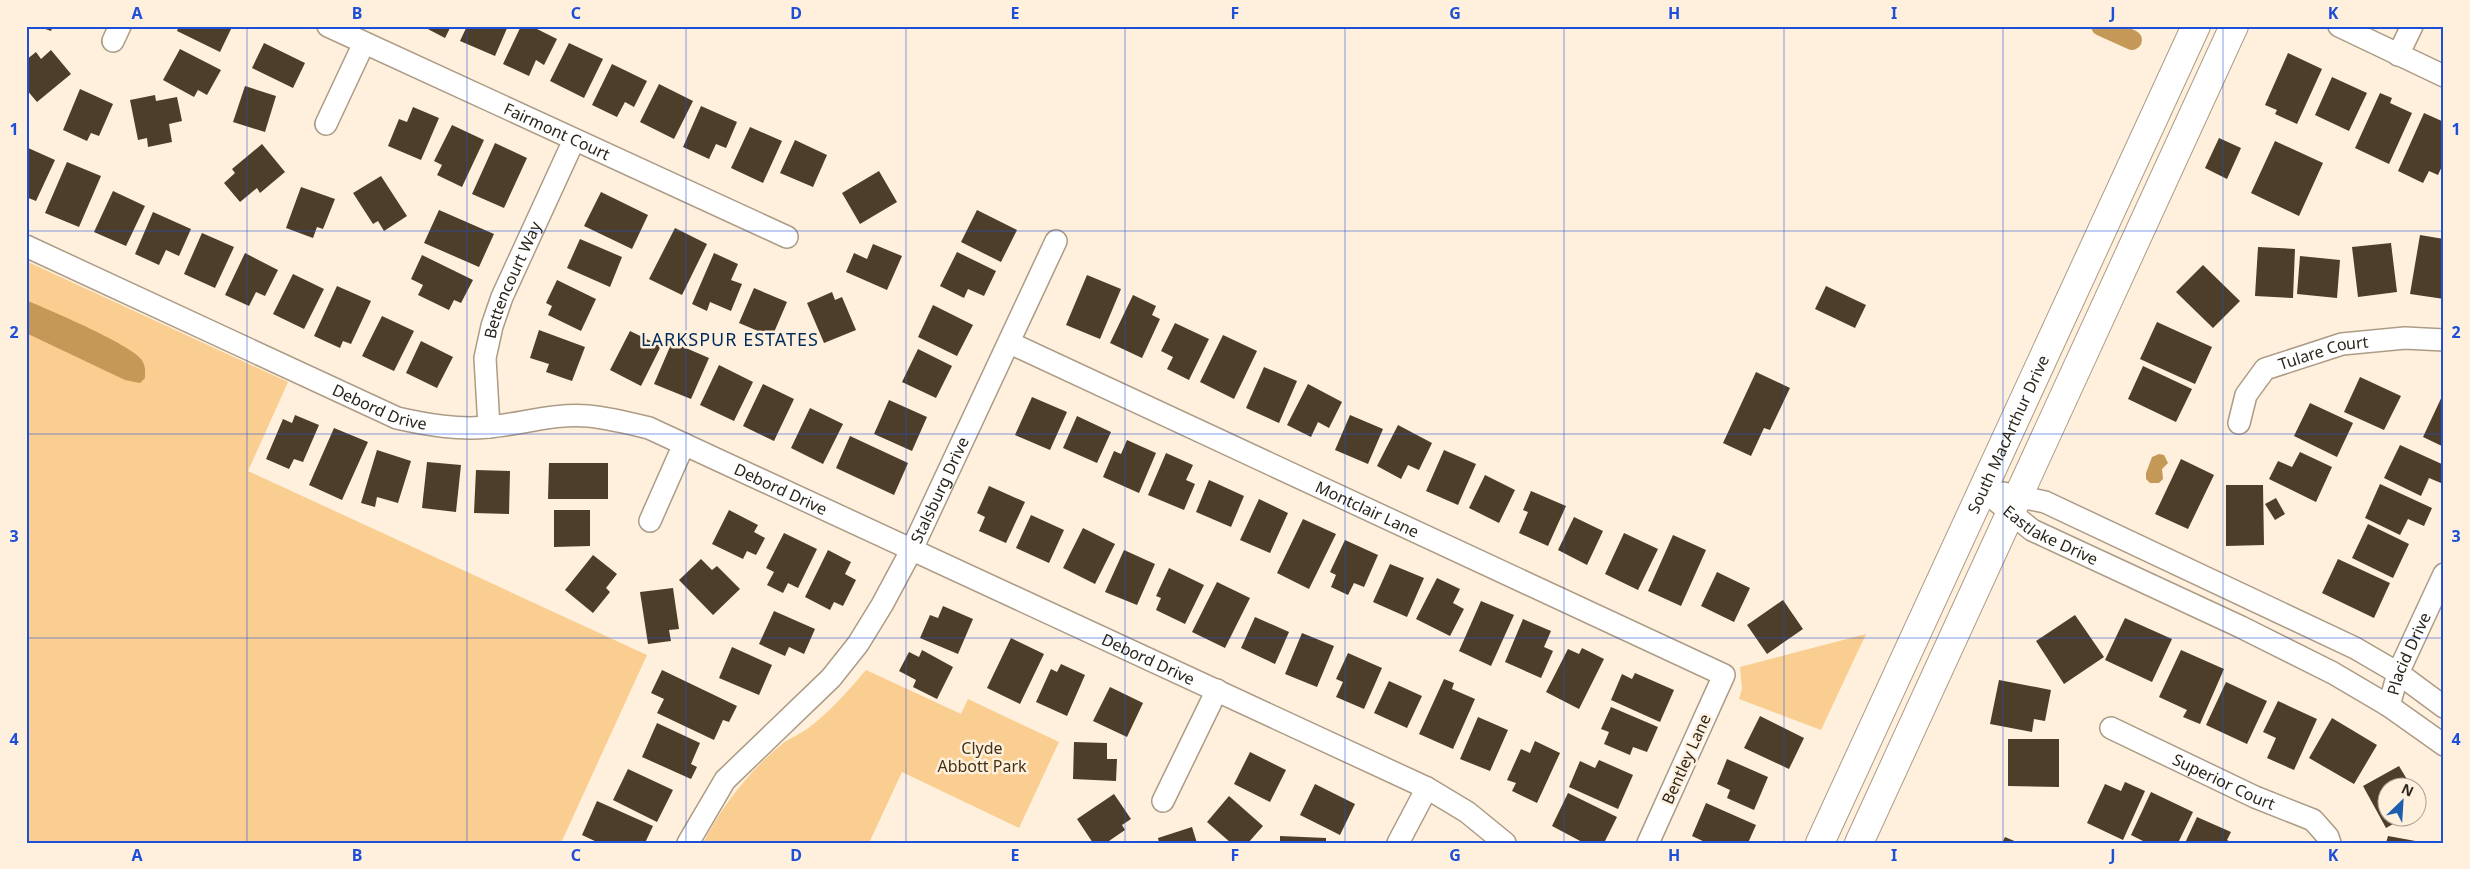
<svg xmlns="http://www.w3.org/2000/svg" width="2470" height="869" font-family="'Noto Sans',sans-serif">
<style>
.green{fill:#f9ce90}
.water{fill:#c49856}
.lines{fill:none;stroke-linecap:round;stroke-linejoin:round}
.canal{stroke:#c49856;stroke-width:20}
.building{fill:#4c3e29}
.street-casing{stroke:#ac9b85;stroke-width:24}
.secondary-casing{stroke:#ac9b85;stroke-width:30}
.street{stroke:#fff;stroke-width:21}
.secondary{stroke:#fff;stroke-width:28}
.grid{fill:none;stroke:#1d4ed8;stroke-width:1;stroke-opacity:0.55}
.labels{text-anchor:middle;dominant-baseline:central;stroke-width:5;stroke-linejoin:round;paint-order:stroke}
.street-label{font-size:16px;fill:#2b251b;stroke:#fef0dc}
.park-label{font-size:16px;fill:#443114;stroke:#fef0dc}
.neighbourhood-label{font-size:18px;letter-spacing:1px;fill:#002b5d;stroke:#fef0dc}
.neatline{fill:none;stroke:#1d4ed8;stroke-width:2}
.grid-label{font-size:16px;text-anchor:middle;font-weight:bold;fill:#1d4ed8}
</style>
<rect width="100%" height="100%" fill="#fef0dc"/>
<path class="green" d="M26,261l262,121 -40,89 399,184 -86,188h-535z
M1866,634l-45,96 -82,-31 3,-10 -2,-22z
M866,670l95,44 7,-15 91,43 -40,86 -117,-56 -33,71h-166c19,-37 46,-72 78,-98 8,-7 18,-10 26,-16 23,-17 41,-38 59,-59z"/>
<path class="water" d="M26,300c23,10 102,43 115,59 5,7 4,11 4,19l-5,5 -15,-3 -99,-47z
M2159,454l5,1 4,8 -6,6 1,10 -4,4h-9l-4,-4v-6l6,-16z"/>
<g class="lines">
<path class="canal" d="M2101,26l31,14"/>
</g>
<path class="building" d="M37,26h16l-2,5z
M179,26h51l2,1 -12,25 -43,-21z
M422,26h29l-6,12z
M467,26h41l-13,30 -35,-15z
M521,26h10l26,13 -13,26 -8,-5 -7,16 -26,-12z
M264,43l41,20 -12,25 -41,-20z
M569,43l34,16 -19,39 -34,-17z
M180,49l41,21 -14,25 -9,-5 -4,7 -31,-17z
M51,50l20,24 -34,28 -11,-13v-29l10,-8 5,7z
M2288,53l34,16 -25,55 -22,-10 2,-4 -12,-5z
M612,64l35,17 -13,26 -9,-5 -8,15 -25,-12z
M2332,77l35,16 -18,38 -34,-16z
M659,84l34,17 -19,38 -34,-17z
M245,86l31,10 -11,36 -32,-10z
M80,89l33,15 -14,32 -8,-3 -4,8 -24,-11z
M2380,93l12,5 -2,5 22,10 -23,51 -34,-16z
M155,95l1,6 21,-4 5,24 -13,3 3,18 -24,5 -1,-9 -9,2 -8,-40z
M701,106l36,16 -11,26 -10,-4 -7,15 -26,-12z
M413,107l26,11 -18,42 -33,-14 11,-27 8,3z
M2424,113l20,9v40l-6,13 -9,-4 -6,12 -25,-12z
M452,125l32,15 -22,47 -25,-12 5,-10 -8,-4z
M750,127l32,14 -19,42 -32,-15z
M2219,138l22,10 -14,31 -22,-11z
M795,140l32,15 -14,32 -33,-14z
M2275,141l48,22 -24,53 -48,-23z
M495,143l32,15 -23,50 -32,-14z
M262,144l23,28 -25,21 -3,-5 -17,14 -16,-19 11,-10 -3,-4z
M26,147l29,13 -19,41 -10,-4z
M67,162l34,14 -22,51 -34,-14z
M879,171l18,31 -37,22 -18,-31z
M381,176l26,40 -23,15 -6,-10 -5,3 -20,-31z
M301,187l34,12 -12,30 -6,-2 -4,11 -27,-10z
M113,191l32,15 -19,40 -32,-14z
M601,192l47,23 -16,34 -48,-23z
M439,210l55,24 -15,33 -55,-24z
M977,210l40,20 -16,32 -40,-20z
M153,212l38,17 -12,27 -13,-6 -7,15 -24,-11z
M675,228l32,16 -25,51 -33,-16z
M202,233l32,14 -19,41 -31,-14z
M2420,235l24,4v60l-34,-5z
M580,239l42,18 -12,30 -43,-19z
M2391,243l6,49 -39,5 -6,-50z
M873,244l29,12 -15,34 -41,-18 8,-19 13,6z
M2258,247l37,2 -2,49 -38,-2z
M957,252l39,19 -12,25 -16,-7 -4,9 -24,-12z
M245,253l33,17 -13,26 -9,-4 -7,14 -24,-11z
M714,253l24,11 -7,16 11,4 -11,27 -21,-9 -3,9 -15,-7z
M422,255l51,25 -12,23 -7,-3 -5,10 -31,-15 5,-10 -12,-6z
M2300,256l40,4 -3,38 -40,-4z
M2203,265l37,36 -27,27 -37,-36z
M293,274l31,15 -20,40 -31,-15z
M1087,275l34,14 -21,50 -34,-14z
M557,280l39,19 -15,32 -33,-16 4,-9 -6,-3z
M337,286l34,15 -20,43 -8,-3 -3,7 -26,-12z
M1826,286l40,19 -11,23 -40,-19z
M754,288l33,14 -15,35 -33,-14z
M832,292l3,8 7,-3 14,33 -32,13 -17,-40z
M1133,295l23,11 -4,9 8,4 -18,39 -32,-15z
M933,305l40,20 -16,31 -39,-19z
M382,316l32,15 -20,40 -32,-15z
M2157,322l55,25 -17,37 -55,-25z
M1175,323l34,16 -20,41 -22,-11 6,-12 -12,-6z
M539,330l46,17 -13,34 -26,-9 3,-8 -19,-6z
M630,331l31,15 -20,40 -31,-16z
M1223,335l34,16 -23,48 -34,-17z
M421,341l32,16 -16,31 -31,-15z
M672,342l37,16 -18,41 -37,-15z
M918,349l34,17 -16,32 -34,-16z
M719,365l34,17 -19,39 -34,-16z
M2143,366l49,23 -16,33 -48,-23z
M1264,367l33,14 -18,42 -33,-15z
M1756,372l34,16 -20,42 -6,-2 -13,28 -28,-13z
M2360,377l41,19 -17,34 -40,-18z
M763,384l31,15 -20,42 -31,-15z
M1308,384l34,18 -13,26 -11,-6 -7,15 -24,-12z
M2444,392v55l-21,-10z
M1032,397l35,15 -17,38 -35,-15z
M889,400l38,17 -15,34 -38,-17z
M2310,403l43,20 -16,34 -43,-21z
M810,408l33,16 -20,40 -32,-16z
M295,415l24,10 -16,37 -9,-3 -5,10 -23,-10 17,-40 9,4z
M1350,415l33,14 -15,35 -33,-14z
M1077,416l34,16 -14,31 -34,-15z
M1398,425l34,18 -13,27 -11,-5 -7,14 -24,-13z
M334,428l34,14 -26,58 -33,-15z
M850,436l58,27 -14,32 -58,-27z
M1127,440l29,13 -17,40 -36,-16 11,-26 7,3z
M2400,445l44,20v12l-3,6 -12,-5 -8,18 -37,-18z
M377,450l34,11 -13,42 -21,-6 -2,10 -14,-4z
M1444,450l32,14 -18,41 -32,-14z
M2300,452l32,15 -16,35 -47,-23 9,-18 14,6z
M1166,453l27,12 -7,15 9,4 -11,26 -36,-15z
M2181,459l33,16 -26,54 -33,-15z
M427,462l34,3 -5,47 -34,-4z
M549,463h59v36h-60z
M476,470l34,1 -1,43 -35,-1z
M1485,475l30,15 -16,33 -30,-15z
M1209,480l35,16 -13,31 -35,-15z
M2380,484l52,24 -8,18 -16,-7 -8,16 -35,-17z
M2226,485h37l1,60 -38,1z
M989,486l36,16 -19,41 -27,-12 6,-14 -8,-4z
M1531,491l35,15 -18,40 -29,-13 9,-21 -5,-2z
M2276,498l9,16 -10,6 -10,-16z
M1259,499l29,14 -18,40 -30,-13z
M554,510h36v36l-36,1z
M729,510l29,15 -4,7 11,6 -9,17 -9,-4 -4,8 -31,-15z
M1031,515l33,15 -15,33 -33,-15z
M1574,517l29,14 -16,34 -29,-15z
M1303,519l33,15 -27,55 -32,-16z
M2368,524l41,20 -16,34 -41,-20z
M1083,528l32,16 -20,40 -32,-16z
M784,533l33,16 -19,39 -10,-5 -5,10 -16,-8 7,-13 -8,-4z
M1624,533l34,16 -20,41 -33,-16z
M1673,535l33,15 -25,56 -33,-15z
M1345,540l33,15 -14,32 -10,-4 -6,12 -17,-8 5,-12 -6,-3z
M828,550l23,12 -6,12 11,6 -13,26 -9,-4 -4,8 -25,-13z
M1124,550l31,14 -18,41 -32,-13z
M593,555l24,19 -11,14 4,4 -17,21 -28,-23z
M701,559l11,11 5,-4 23,23 -27,26 -34,-35z
M2338,559l52,24 -16,35 -52,-25z
M1390,564l34,14 -17,39 -34,-15z
M1169,568l35,17 -19,39 -29,-14 5,-12 -5,-2z
M1717,572l33,16 -16,34 -33,-16z
M1437,578l23,11 -7,14 11,6 -14,27 -34,-17z
M1217,582l33,16 -25,50 -33,-16z
M673,588l6,41 -10,1 2,11 -23,3 -8,-52z
M1783,600l20,29 -36,25 -20,-29z
M1481,601l33,14 -23,51 -32,-15z
M943,606l30,13 -15,35 -38,-16 10,-23 8,3z
M774,611l41,18 -11,25 -15,-7 -4,9 -26,-12z
M2075,615l29,42 -40,27 -28,-43z
M1255,617l34,15 -14,32 -34,-16z
M2125,618l47,21 -20,43 -47,-22z
M1523,619l28,12 -7,16 9,4 -12,27 -36,-16z
M1302,633l32,13 -17,41 -32,-13z
M1011,638l33,16 -24,50 -33,-16z
M732,647l40,18 -13,30 -40,-17z
M1582,648l22,11 -25,50 -33,-17 22,-43 11,5z
M922,650l31,17 -16,32 -24,-12 3,-7 -17,-9 10,-19 10,5z
M2181,650l43,19 -24,55 -17,-7 4,-7 -28,-13z
M1348,653l34,15 -18,41 -28,-12 7,-15 -7,-3z
M1061,664l24,11 -18,41 -31,-14 15,-33 6,3z
M662,670l75,36 -8,16 -6,-2 -9,20 -57,-27 7,-14 -13,-6z
M1635,673l39,17 -14,32 -49,-22 11,-26 10,5z
M1444,679l10,4 -2,6 23,10 -22,50 -34,-15z
M1999,680l52,10 -6,31 -11,-2 -2,13 -42,-8z
M1389,681l33,15 -15,32 -33,-15z
M2226,682l41,19 -20,43 -41,-19z
M1110,687l33,16 -16,34 -34,-16z
M2278,701l39,18 -23,51 -27,-12 9,-20 -13,-6z
M1611,707l47,20 -11,25 -14,-5 -3,8 -26,-11 5,-12 -8,-3z
M1760,716l44,22 -15,31 -45,-21z
M1478,717l30,13 -18,41 -30,-12z
M2332,718l45,27 -23,39 -45,-26z
M657,723l43,20 -9,21 6,3 -6,12 -49,-22z
M2008,739h51v48l-51,-1z
M1535,741l25,12 -23,50 -25,-12 4,-8 -9,-3 14,-31 9,4z
M1074,742l33,1v16h10l-1,22 -43,-2z
M1250,752l36,18 -16,32 -36,-18z
M1727,759l41,18 -14,33 -27,-12 3,-8 -13,-6z
M1599,760l34,15 -15,34 -49,-22 11,-26 15,7z
M2399,766l12,20h-23v30h19l-21,12 -23,-42z
M628,769l45,21 -16,32 -44,-22z
M2125,782l20,9 -22,49 -36,-17 18,-39 16,7z
M1315,784l40,20 -15,31 -40,-20z
M2151,792l42,20 -15,31h-31l-16,-8z
M1568,793l49,24 -13,26h-20l-32,-17z
M1114,794l17,25 -9,6 3,5 -19,13h-13l-16,-24z
M1229,796l34,30 -15,17h-17l-24,-21z
M2418,798l5,10 -5,3z
M597,801l56,25 -8,17h-46l-17,-8z
M1706,803l50,22 -8,18h-41l-15,-7z
M2197,817l34,15 -4,8 5,3h-47z
M1192,827l5,16h-38l-1,-5z
M1280,836l46,2v5h-46z
M2388,836l33,6v1h-35z
M2005,837l14,6h-17z"/>
<g class="lines">
<g class="street-casing">
<g id="street">
<path id="s1" d="M328,26l459,211"/>
<path d="M2339,26l105,50"/>
<path d="M113,41l7,-15"/>
<path d="M2398,55l14,-29"/>
<path d="M326,124l38,-81"/>
<path id="s2" d="M26,246l371,172c31,7 61,12 92,9 33,-3 66,-14 99,-11 21,2 41,7 61,12l778,360 40,24 38,31"/>
<path id="s3" d="M1010,343l714,332 -76,168"/>
<path id="s4" d="M2239,423l7,-28 19,-26 77,-25 63,-6 39,2"/>
<path id="s5" d="M489,427l-4,-69 7,-32 10,-29 72,-157"/>
<path id="s6" d="M1983,490l49,40 209,97 92,46 56,33 55,39"/>
<path d="M2003,493l42,9 310,146 43,25 46,34"/>
<path d="M650,521l34,-77"/>
<path id="s7" d="M2389,706l9,-33 46,-99"/>
<path id="s8" d="M2111,728l144,69 58,23 15,17 2,6"/>
<path d="M1163,801l54,-111"/>
<path id="s9" d="M688,843l37,-63 106,-102 27,-34 24,-39 30,-56 144,-308"/>
<path d="M1398,843l29,-55"/>
</g>
</g>
<g class="secondary-casing">
<g id="secondary">
<path id="s10" d="M1820,843l376,-817"/>
<path d="M1859,843l375,-817"/>
</g>
</g>
<use href="#street" class="street"/>
<use href="#secondary" class="secondary"/>
</g>
<path class="grid" d="M247,26v817M467,26v817M686,26v817M906,26v817M1125,26v817M1345,26v817M1564,26v817M1784,26v817M2003,26v817M2223,26v817M26,231h2418M26,434h2418M26,638h2418"/>
<g class="labels">
<g class="street-label">
<text stroke="none"><textPath href="#s1" startOffset="252">Fairmont Court</textPath></text>
<text stroke="none"><textPath href="#s5" startOffset="152">Bettencourt Way</textPath></text>
<text stroke="none"><textPath href="#s4" startOffset="122">Tulare Court</textPath></text>
<text stroke="none"><textPath href="#s2" startOffset="389">Debord Drive</textPath></text>
<text stroke="none"><textPath href="#s10" startOffset="450">South MacArthur Drive</textPath></text>
<text stroke="none"><textPath href="#s2" startOffset="809">Debord Drive</textPath></text>
<text stroke="none"><textPath href="#s9" startOffset="438">Stalsburg Drive</textPath></text>
<text stroke="none"><textPath href="#s3" startOffset="394">Montclair Lane</textPath></text>
<text stroke="none"><textPath href="#s6" startOffset="82">Eastlake Drive</textPath></text>
<text stroke="none"><textPath href="#s7" startOffset="56">Placid Drive</textPath></text>
<text stroke="none"><textPath href="#s2" startOffset="1214">Debord Drive</textPath></text>
<text transform="translate(1686 759) rotate(-66)">Bentley Lane</text>
<text stroke="none"><textPath href="#s8" startOffset="125">Superior Court</textPath></text>
</g>
<g class="park-label">
<text x="982" y="748">Clyde<tspan x="982" dy="18">Abbott Park</tspan></text>
</g>
<g class="neighbourhood-label">
<text x="730" y="339">LARKSPUR ESTATES</text>
</g>
</g>
<rect width="2470" height="869" fill="none" stroke="#fef0dc" stroke-width="55"/>
<g transform="translate(2402 802) rotate(25)"><circle r="24" fill="#fef0dc" stroke="#aa9f8f"/>
<path d="M0-4L9 19L0 12L-9 19Z" fill="#1b5eaf"/>
<text y="-8" font-size="14" font-weight="bold" text-anchor="middle" fill="#2b251b">N</text>
</g>
<rect x="28" y="28" width="2414" height="814" class="neatline"/>
<g class="grid-label">
<text x="137" y="19">A</text>
<text x="357" y="19">B</text>
<text x="576" y="19">C</text>
<text x="796" y="19">D</text>
<text x="1015" y="19">E</text>
<text x="1235" y="19">F</text>
<text x="1455" y="19">G</text>
<text x="1674" y="19">H</text>
<text x="1894" y="19">I</text>
<text x="2113" y="19">J</text>
<text x="2333" y="19">K</text>
<text x="14" y="135">1</text>
<text x="2456" y="135">1</text>
<text x="14" y="338">2</text>
<text x="2456" y="338">2</text>
<text x="14" y="542">3</text>
<text x="2456" y="542">3</text>
<text x="14" y="745">4</text>
<text x="2456" y="745">4</text>
<text x="137" y="861">A</text>
<text x="357" y="861">B</text>
<text x="576" y="861">C</text>
<text x="796" y="861">D</text>
<text x="1015" y="861">E</text>
<text x="1235" y="861">F</text>
<text x="1455" y="861">G</text>
<text x="1674" y="861">H</text>
<text x="1894" y="861">I</text>
<text x="2113" y="861">J</text>
<text x="2333" y="861">K</text>
</g>
</svg>
